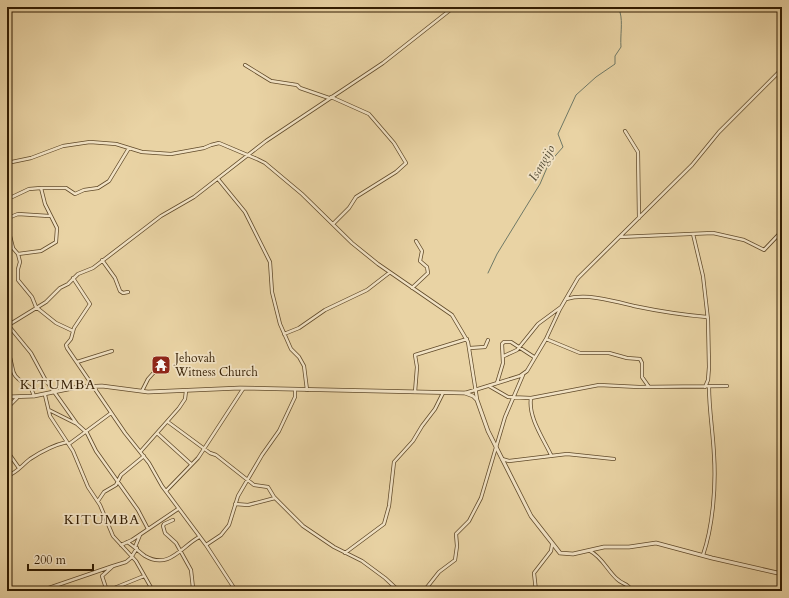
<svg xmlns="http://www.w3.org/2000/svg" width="789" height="598" font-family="Cardo,serif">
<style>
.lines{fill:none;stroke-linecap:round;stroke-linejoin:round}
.stream{stroke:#6f7967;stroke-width:1}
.minor-casing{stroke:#604a2a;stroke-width:4}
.tertiary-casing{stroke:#604a2a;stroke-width:4.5}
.minor{stroke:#f1e2c4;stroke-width:2.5}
.tertiary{stroke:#f1e2c4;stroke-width:3}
.labels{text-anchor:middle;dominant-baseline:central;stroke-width:3.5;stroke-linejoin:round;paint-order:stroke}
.poi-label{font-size:12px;fill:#321c01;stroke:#f1e2c4;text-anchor:start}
.water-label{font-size:13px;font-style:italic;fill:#514a34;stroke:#f1e2c4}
.quarter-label{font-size:14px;letter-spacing:1px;fill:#321c01;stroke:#f1e2c4}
</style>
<rect width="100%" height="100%" fill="#e9d3a4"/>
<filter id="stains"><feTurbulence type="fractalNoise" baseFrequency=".005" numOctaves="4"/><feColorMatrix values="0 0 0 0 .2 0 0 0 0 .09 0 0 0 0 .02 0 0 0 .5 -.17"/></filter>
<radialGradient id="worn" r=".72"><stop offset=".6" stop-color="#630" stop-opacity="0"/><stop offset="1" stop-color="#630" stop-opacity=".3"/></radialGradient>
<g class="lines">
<path class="stream" d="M488,273l9,-19 43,-70 9,-21 14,-16 -5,-13 18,-39 20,-18 19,-13v-8l6,-9c-1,-12 2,-24 -1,-35l-7,-5"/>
<g class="minor-casing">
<path id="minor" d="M245,65l26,16 26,4 3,3 29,10
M331,97l38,17 25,29 12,20 -10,9 -40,25 -7,11 -16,16
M625,131l13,21 1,66
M7,163l24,-5 32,-12 27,-4 26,2 26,8 29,2 33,-6 7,-3 8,-2 38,16 8,4 37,31 50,49 26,21 74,51 16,27 9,57
M218,179l27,33 25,50 2,30 8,32 11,25 8,8 5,9 3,24
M41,188h25l9,6 9,-4 14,-2 11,-7 20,-33
M7,196l3,2 19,-9 12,-1 4,16 12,24 -1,14 -15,9 -23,3 2,8 -2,7v11l14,17 4,10 20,16 17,8
M693,234l10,42 5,44 1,47 -1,13 -3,7
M620,237l93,-4 31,7 20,10 18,-19
M7,247h5l6,7
M13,248l-6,-24 1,-6 10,-4 31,2
M102,260l13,18 5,13 3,2 5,-1
M73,278l17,26 -16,24 -3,11 -5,6 1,3 58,85 24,30 13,23 44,59 30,46
M412,288l16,-15 -1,-6 -7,-6 2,-10 -6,-10
M566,299c21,-6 48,2 68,7 24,5 49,9 73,11
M8,325l23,28 14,26 32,45
M7,326l39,-24 14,-14 8,-4 10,-10 15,-6 68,-52 33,-19 72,-56 117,-78 71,-56
M284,334l15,-6 26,-18 42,-20 22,-17
M546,339l34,14h29l18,5 13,1 2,4v14l7,10
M470,348l15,-1 3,-7
M7,350c11,23 -3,21 24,38l3,8
M504,356l13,-6 21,-26 23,-17
M77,362l35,-11
M497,383l6,-20 -1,-19 2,-2h7l23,15
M489,386l19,11 23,1 68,-13 40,2 88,-1
M142,391l6,-12 9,-10
M415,392l2,-25 -2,-12 52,-16
M465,393l55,-17 7,-5 19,-32 14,-30 18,-31 114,-113 27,-33 63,-63
M45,395l5,21 23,35 15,36 12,18 13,31 23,25 17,30
M531,398c-3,19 12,40 20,57
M7,408l10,-10
M49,410l28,14 10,9 9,18 42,59 10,19
M168,422l42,31 6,2 38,30 14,2 6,10 29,29 31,21 28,14 23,17 14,13
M158,434l33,30
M69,444l42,-31
M7,451l12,17
M141,451l38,-43 6,-9 1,-8
M502,459l7,2 58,-7 47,5
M7,476c10,-3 15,-11 23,-17 12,-8 24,-14 37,-17
M166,491l32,-33 45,-69
M98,501l6,-9 12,-7 5,-10 23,-19
M235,504l13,1 27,-7
M173,520l-9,4 -1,2 2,7 11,10 15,27 2,18 3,3
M127,542c7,4 12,10 18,14 24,14 36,-9 54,-19
M121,545l11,-5 46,-31
M206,545l15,-10 8,-10 9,-29 24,-41 17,-24 16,-34v-6
M135,547l5,-12
M590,551c12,6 17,19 27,28 6,6 10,3 15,12
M345,553l39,-29 5,-18 5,-44 19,-21 9,-15 13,-17 8,-16
M703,555c10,-29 13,-69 11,-100 -1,-23 -5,-46 -5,-68
M132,556l5,-8
M40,591l73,-25
M107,591l-5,-15 11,-10 13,-4 6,-5
M107,591l37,-15
M424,591l15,-19 16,-12 2,-14 -1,-12 13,-13 12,-23 24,-81 18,-42
M536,591l-2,-18 17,-22 1,-6"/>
</g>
<g class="tertiary-casing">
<path id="tertiary" d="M7,397l27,-1 44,-9 24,-1 46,6 92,-4 225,5 8,3 4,4 11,31 43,85 29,37 13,1 31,-7h25l27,-4 56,15 70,16"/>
</g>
<use href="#minor" class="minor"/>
<use href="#tertiary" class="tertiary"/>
</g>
<defs>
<g id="temple-square" transform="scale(1)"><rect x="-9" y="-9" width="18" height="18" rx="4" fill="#8f2418" stroke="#f1e2c4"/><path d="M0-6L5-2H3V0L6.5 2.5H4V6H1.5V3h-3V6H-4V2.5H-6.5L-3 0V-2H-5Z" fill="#fff"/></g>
</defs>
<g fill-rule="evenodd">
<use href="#temple-square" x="161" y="365"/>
</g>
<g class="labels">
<g class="poi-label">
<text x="175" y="358">Jehovah<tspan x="175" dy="14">Witness Church</tspan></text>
</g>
<g class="water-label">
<text transform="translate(542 163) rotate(-60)">Isangijo</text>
</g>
<g class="quarter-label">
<text x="58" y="384">KITUMBA</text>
<text x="102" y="519">KITUMBA</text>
</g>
</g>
<rect width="789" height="598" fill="none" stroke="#e9d3a4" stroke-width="24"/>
<rect x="8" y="8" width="773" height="582" fill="none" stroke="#321c01" stroke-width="2"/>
<rect x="12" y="12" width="765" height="574" fill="none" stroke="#321c01"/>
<path d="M28 564v6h65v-6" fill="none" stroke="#321c01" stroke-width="2"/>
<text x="34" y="564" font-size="12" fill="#321c01" stroke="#f1e2c4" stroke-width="3" paint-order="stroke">200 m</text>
<rect width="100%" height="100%" filter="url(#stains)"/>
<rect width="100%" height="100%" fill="url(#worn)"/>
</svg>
